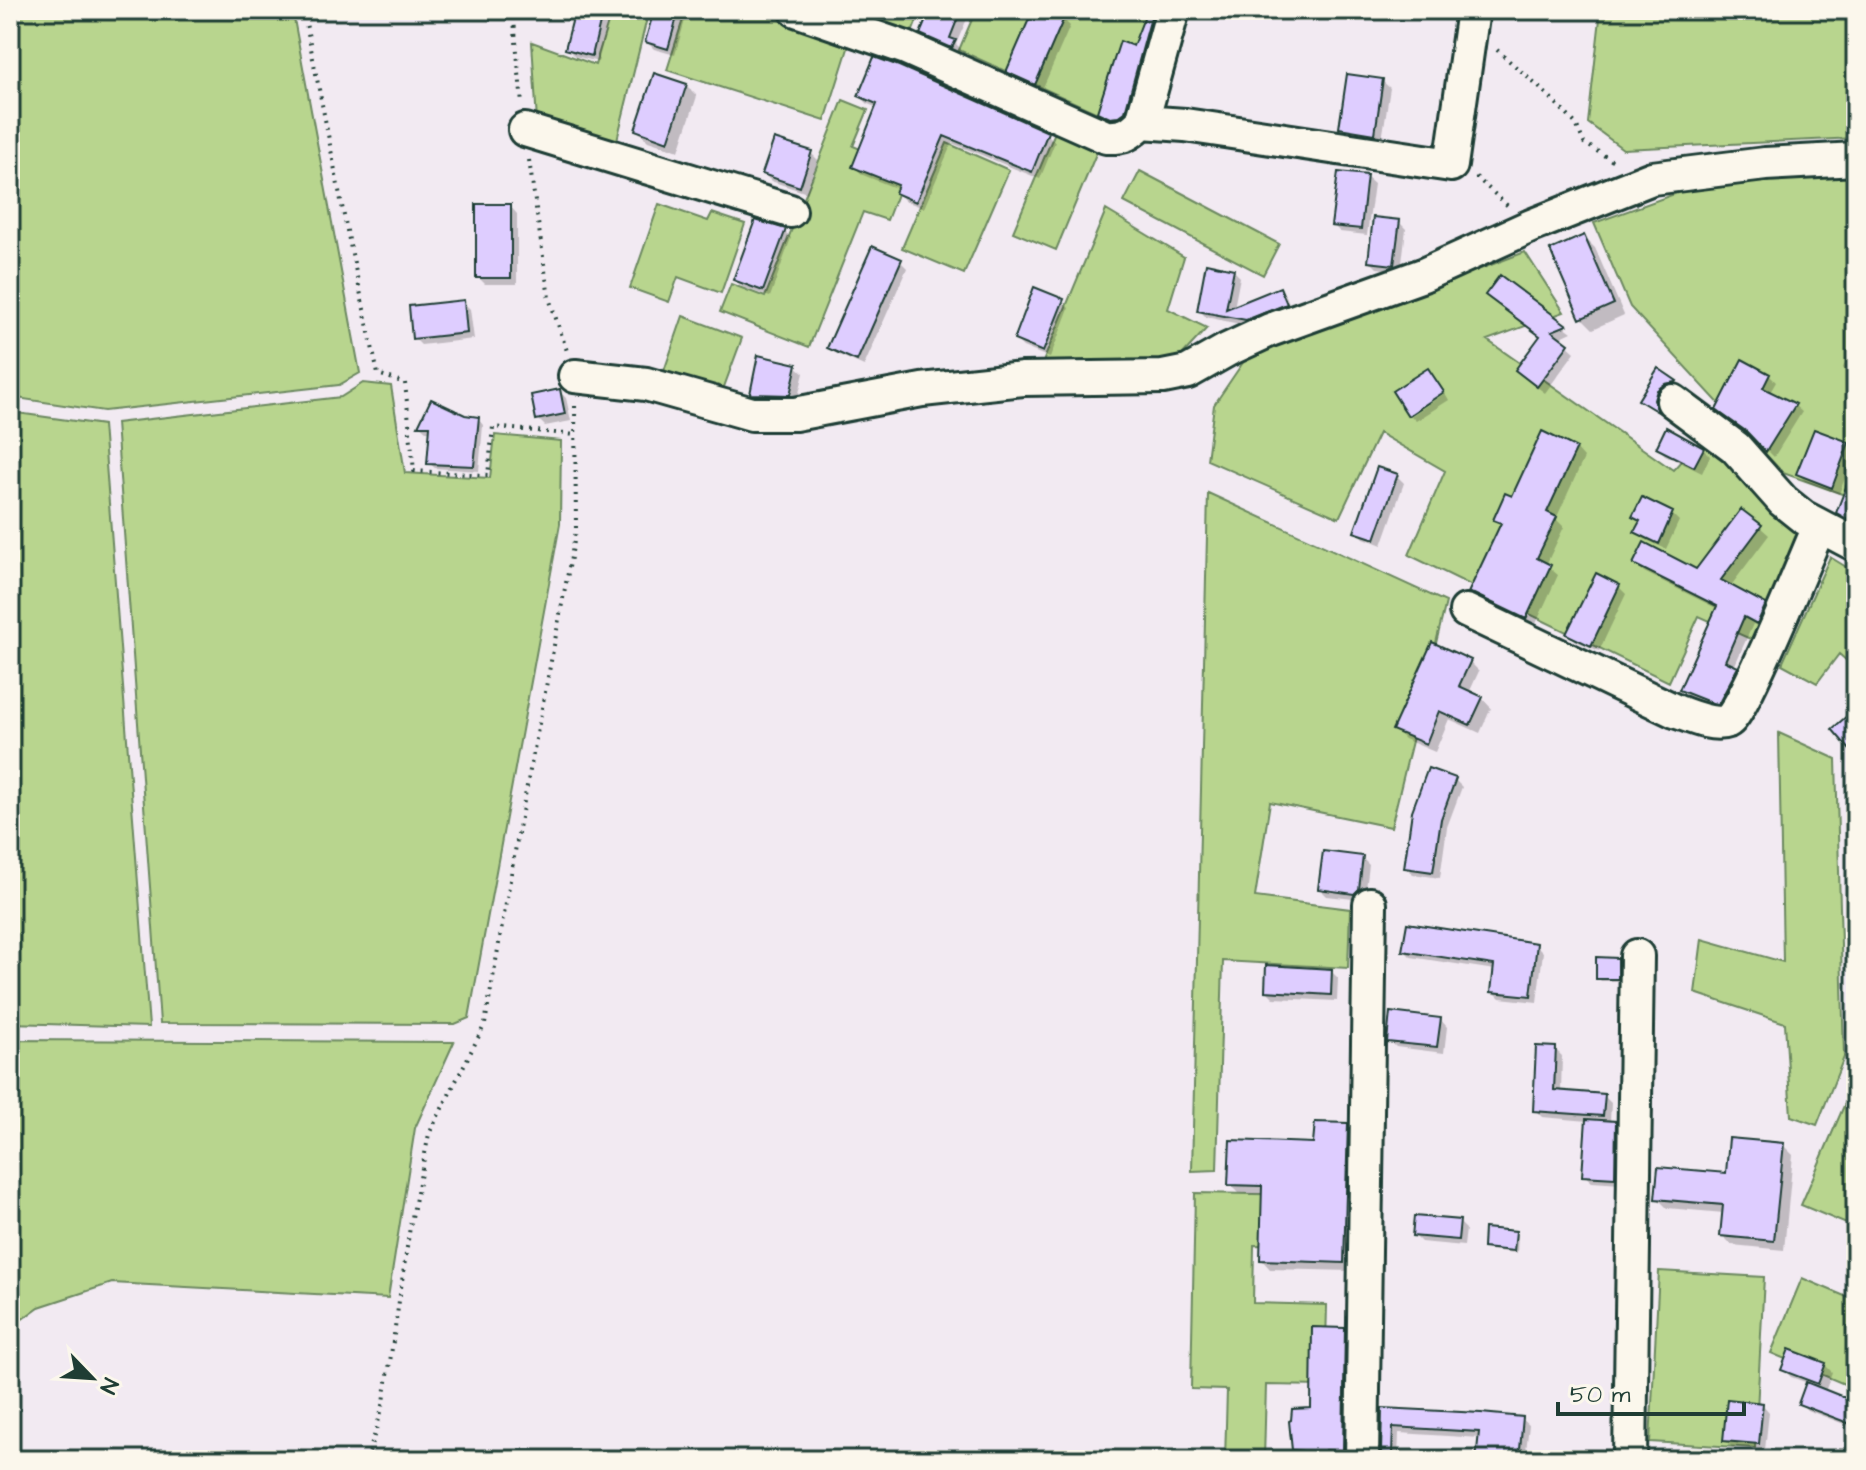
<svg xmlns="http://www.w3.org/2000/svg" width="1866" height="1470" font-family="'Architects Daughter',sans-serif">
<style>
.green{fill:#b8d58e;stroke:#6c8961;stroke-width:2}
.shadow{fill:#0003}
.building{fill:#decdff;stroke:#1f3d34;stroke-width:2}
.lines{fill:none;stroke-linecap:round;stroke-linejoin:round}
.minor-casing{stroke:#1f3d34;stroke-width:38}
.path{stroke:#1f3d34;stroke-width:4;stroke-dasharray:2 6;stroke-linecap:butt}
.minor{stroke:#fbf7ec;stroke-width:32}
</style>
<rect width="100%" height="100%" fill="#f2eaf2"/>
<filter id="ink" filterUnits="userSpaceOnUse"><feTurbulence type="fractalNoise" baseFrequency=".0125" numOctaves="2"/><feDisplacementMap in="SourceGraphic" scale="16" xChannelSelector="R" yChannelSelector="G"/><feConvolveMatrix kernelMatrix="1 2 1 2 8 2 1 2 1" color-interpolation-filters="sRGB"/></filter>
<g filter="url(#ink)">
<path class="green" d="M10,10h284v9l66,354 -21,12 -235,26 -94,-14z
M612,10h37l-34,138 -78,-26 -5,-80 63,23z
M686,10h75l90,29 -26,82 -158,-51z
M855,10h66l-9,23z
M976,10h174l-46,106 -145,-66z
M1601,10h255v128l-233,11 -35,-26z
M843,100l25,10 -15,36 54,22 -20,52 -24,-8 -54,135 -89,-35 11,-28 34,13z
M1055,132l43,17 -42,101 -43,-18z
M947,143l62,27 -45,104 -62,-26z
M1140,171l139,73 -16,31 -139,-73z
M1856,172v327l-73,-26 -153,-166 -36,-84 122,-44z
M659,204l49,17 4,-8 33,11 -24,69 -43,-16 -9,25 -39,-14z
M1106,210l78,47 -16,52 39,19 -38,41 -39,-9 -90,9z
M1525,252l39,60 -77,28 186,130 32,-35 106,101 -54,106 -58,-26 -30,66 -260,-127 36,-84 -66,-38 -40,85 -132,-58 7,-55 32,-47z
M683,316l59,22 -21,57 -58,-21z
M363,383l28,3 14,87 85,5 5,-43 66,6 -1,83 -91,494 -14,6 -295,-1 -44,-600 225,-26z
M10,412l93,13 46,602 -139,-4z
M1208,493l238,109 -55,225 -121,-25 -15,95 95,12 -2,59 -125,-7 -6,209 -25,1z
M1830,557l26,16v96l-17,-15 -22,29 -35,-19z
M1779,733l57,26 8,298 -27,68 -26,-9 -6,-93 -90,-30 7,-54 81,23z
M10,1040l444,2 -39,86 -27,170 -276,-15 -73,24 -29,21z
M1856,1078v150l-55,-23z
M1195,1193l113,2 -1,51 -53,-1 -1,58 74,2 -2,81 -59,-1 -2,75h-39l2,-70 -36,-1z
M1659,1271l105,6 -9,171 -105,-6z
M1802,1278l52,22 2,-3v92l-85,-36z"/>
<path class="shadow" d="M577,10h40l-1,2 -5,-1 -13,51 -23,-6 -7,-7z
M656,10h32l-13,45 -21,-6 -7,-7z
M845,10h27l-3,8z
M933,10h38l-15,34 5,5 -1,4 -30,-13 -7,-7z
M1035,10h6l22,9 7,7 -28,64 -26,-12 -7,-7z
M1149,10h14l-31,109 -12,5 -13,-5 -7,-7 34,-63z
M1382,81l8,7 -8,52 -34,-5 -7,-7z
M686,85l11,11 -18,55 -31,-10 -11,-11z
M860,96l187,38 8,8 -15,37 -88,-36 -28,65 -19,-7 -8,-9 1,-3 -35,-14 -9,-8 24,-59 -10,-4z
M776,141l35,12 7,7 -11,33 -36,-12 -7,-7z
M1366,177l8,7 -7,51 -27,-3 -7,-7z
M510,206l7,8v70h-32l-7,-7z
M1399,222l7,7 -5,42 -24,-3 -7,-7z
M784,231l7,7 -21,59 -28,-10 -7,-7z
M1584,237l11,11 29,67 -31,14 -11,-11z
M1856,249v17l-6,-6z
M900,261l7,7 -43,98 -27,-12 -7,-7z
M1233,270l7,7 -6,31 45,-19 7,7 6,15 -38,16 -48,-10 -7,-7z
M1500,278l72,54 -13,6 16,14 -30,41 -21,-16 18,-40 -55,-42z
M1856,289v37l-11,-8z
M1062,301l7,7 -19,50 -27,-11 -7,-7z
M463,302l7,7 4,30 -53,6 -7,-7z
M1856,334v43l-7,-2 -6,-7z
M796,366l8,7 -7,28 -38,-1 -7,-7z
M1658,371l18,11 7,7 -23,19 3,8 -15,-9 -7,-7z
M1769,375l7,7 -7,12 26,12 7,6 -28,45 -19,-19 -29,-22z
M559,391l7,7 5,23 -26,5 -7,-7z
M1445,393l4,7 -33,21 -5,-5z
M464,417l14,2 5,6 -4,46 -44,-3 -6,-5 2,-32h-5l-6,-5z
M1848,444l7,7 -16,43 -34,-13 -7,-7z
M1658,448l45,1 7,7 -8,17 -37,-18z
M1576,449l8,9 -28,61 8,8 -18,38 12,10 -23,51 -50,-24 -7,-2 -8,-8 32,-67 -7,-6 18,-20z
M1397,476l7,7 -22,62 -18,-7 -7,-7z
M1672,514l7,7 -13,28 -22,-10 -7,-7 4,-9 -6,-6z
M1760,527l9,8 -39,52 35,18 8,9 -7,17 -13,-7 -19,43 11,10 -18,34 -16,-3 -21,-9 -8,-9 36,-81 -74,-37 -9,-8 62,7z
M1596,576l23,11 7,7 -27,57 -23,-10 -7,-7z
M1469,661l10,10 -10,22 13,5 9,10 -11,25 -31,-14 -14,33 -31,-13 -10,-10z
M1455,780l7,7 -15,40 -7,51 -27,-4 -7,-7z
M1362,858l7,7 -4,32 -3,3 -35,-4 -7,-7z
M1536,945l7,7 -6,50 -37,-4 -7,-7 2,-21 -84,-13 -7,-7z
M1617,960l3,3v18h-19l-3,-3z
M1331,971l7,7 -1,23 -63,-3 -7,-7z
M1440,1019l7,8 -3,26 -48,-6 -7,-7z
M1555,1049l7,7 -1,36 43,4 7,7 -1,19 5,1 7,7 -1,54 -29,-2 -8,-7 4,-54 -46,-4 -7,-7z
M1854,1106h2v44l-4,-1 -7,-7z
M1347,1125l9,9 -3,137 -83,-2 -8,-9 2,-66 -25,-1 -9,-9 85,-39z
M1783,1145l10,10 -9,95 -52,-5 -10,-10 2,-22 -57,-5 -10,-10 71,-22z
M1459,1222l7,7 -2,17 -43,-4 -7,-7z
M1515,1233l3,3 -1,17 -29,-3 -3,-3z
M1344,1330l7,7 -2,120 -16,-1 -1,4h-20l-2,-3 -9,-1 -7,-7 19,-39z
M1825,1365l7,7 -7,20 31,12v52l-10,-8 6,-21 -45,-17 -7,-7 8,-20 -17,-6 -7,-7z
M1762,1404l7,8 -4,38 -33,-3 -7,-7z
M1384,1410l138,9 7,6 -4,35h-47l2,-22 -81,-5 -1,27 -8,-1 -7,-7z
M1610,1449l10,11h-54v-10z"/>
<path class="building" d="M575,10h28l-11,46 -27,-7z
M654,10h25l-11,39 -23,-7z
M930,10h31l-11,28 6,2 -4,8 -32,-14z
M1033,10h13l18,8 -29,67 -29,-13z
M1147,10h6l-28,102 -7,5 -8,1 -13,-6 23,-71 13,5z
M874,57l25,9 149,66 -16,40 -88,-36 -28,66 -21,-9 3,-8 -46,-18 25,-63 -19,-8z
M654,73l33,11 -19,58 -33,-12z
M1347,74l36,5 -8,55 -36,-6z
M774,139l38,12 -12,36 -38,-13z
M1338,172l29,3 -6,54 -30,-3z
M476,204h35v74h-35z
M1373,217l27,3 -6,45 -26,-3z
M755,220l31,9 -23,62 -30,-11z
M1584,235l30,69 -34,15 -30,-69z
M872,246l30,13 -45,102 -30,-13z
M1206,263l28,6 -8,40 54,-22 7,17 -41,16 -49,-9z
M1500,275l67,50 -15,6 17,13 -32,43 -22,-17 25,-34 -55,-41z
M1034,287l30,12 -21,53 -29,-12z
M464,300l3,33 -55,6 -3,-33z
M758,355l39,9 -7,31 -40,-1z
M1742,359l28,15 -7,14 33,16 -30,48 -19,-20 -31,-22z
M1428,368l16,24 -36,24 -16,-25z
M1658,368l19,13 -1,1 -11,2 -8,6 -3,10 4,12 -20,-12z
M560,389l5,25 -29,6 -5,-25z
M431,399l34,16 14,2 -5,49 -47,-2 3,-38h-12z
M1666,427l38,21 -10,19 -38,-19z
M1814,429l35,13 -17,46 -36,-14z
M1542,431l35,17 -30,64 10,5 -20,41 14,7 -25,54 -52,-25 -6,-1 33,-70 -8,-3 12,-27 7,3z
M1854,466l2,1v57l-20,-11z
M1377,467l21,7 -23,65 -21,-7z
M1642,497l31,15 -14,32 -25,-12 6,-11 -8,-4z
M1741,509l21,16 -41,55 45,24 -9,20 -13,-7 -19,44 13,6 -18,34 -2,3 -6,-1 -33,-13 38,-84 -84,-42 11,-22 52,27z
M1596,573l24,12 -29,61 -25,-12z
M1432,642l39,18 -12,26 24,11 -13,28 -31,-14 -13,33 -34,-14z
M1856,708v49l-24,-28z
M1428,768l28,10 -15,41 -8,53 -29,-4 8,-57z
M1323,851l40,5 -4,33 -5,5 -36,-5z
M1407,923l130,20 -6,53 -40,-4 3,-27 -92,-14z
M1596,957l22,1v21h-22z
M1266,965l66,4 -1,26 -66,-4z
M1390,1012l51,6 -4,29 -50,-5z
M1536,1046l20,1 -2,43 51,4 -2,22 -70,-5z
M1586,1119l30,2 -1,57 -33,-2z
M1315,1122l33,1 -4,140 -84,-3 2,-74 -34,-1 2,-45 83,3z
M1729,1138l55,5 -10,98 -54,-5 3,-31 -68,-6 3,-32 68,6z
M1414,1216l46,4 -2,20 -46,-4z
M1484,1228l32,3 -2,20 -31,-3z
M1312,1327l33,1 -2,123 -17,-1 -1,8h-17l-6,-7 -10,-1 -3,-29 2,-1 1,-11 19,-1z
M1789,1349l37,14 -8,21 -37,-14z
M1806,1382l50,20v24l-58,-22z
M1727,1399l36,4 -4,41 -36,-3z
M1382,1408l99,5 42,4 -4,43h-43l3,-28 -86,-5 -1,27 -11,-1z"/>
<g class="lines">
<g class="minor-casing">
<path id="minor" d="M796,10l110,38 200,89c18,1 24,-3 36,-15
M1173,10l-31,112 43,3 266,40 22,-155
M525,130l265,81
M575,376l71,8 106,30h43l127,-24 101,-11 140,-2 25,-5 39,-22 43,-20 153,-55 108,-49 121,-48 113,-14 91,-5
M1673,401l62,46 48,54 20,16 53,28
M1466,611l209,100c15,5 37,16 53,10 14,-6 80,-169 91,-194
M1362,1460l8,-556
M1630,1460l7,-504"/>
</g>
<path class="path" d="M306,10l-1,8 41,208 32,148 27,9 9,88 74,4 5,-48 83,8
M513,10l9,94
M1497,50l54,48 25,26 8,19 32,20
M529,160l20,138 18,53
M1476,177l32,29
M367,1460l17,-58 26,-175 19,-93 56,-110 36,-207 55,-286 -1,-128"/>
<use href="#minor" class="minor"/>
</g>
</g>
<rect width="1866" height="1470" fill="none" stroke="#fbf7ec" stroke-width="40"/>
<rect x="20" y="20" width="1826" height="1430" fill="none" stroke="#1f3d34" stroke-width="3" filter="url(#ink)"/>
<g transform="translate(92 1378) rotate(115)" stroke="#fbf7ec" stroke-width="6" paint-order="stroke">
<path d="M0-6L14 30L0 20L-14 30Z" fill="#1f3d34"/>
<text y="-12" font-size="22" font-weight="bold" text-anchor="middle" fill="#1f3d34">N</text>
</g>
<path d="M1558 1402v12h186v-12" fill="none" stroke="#1f3d34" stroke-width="4"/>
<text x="1570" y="1402" font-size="24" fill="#1f3d34" stroke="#fbf7ec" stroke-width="6" paint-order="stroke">50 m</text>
</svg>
